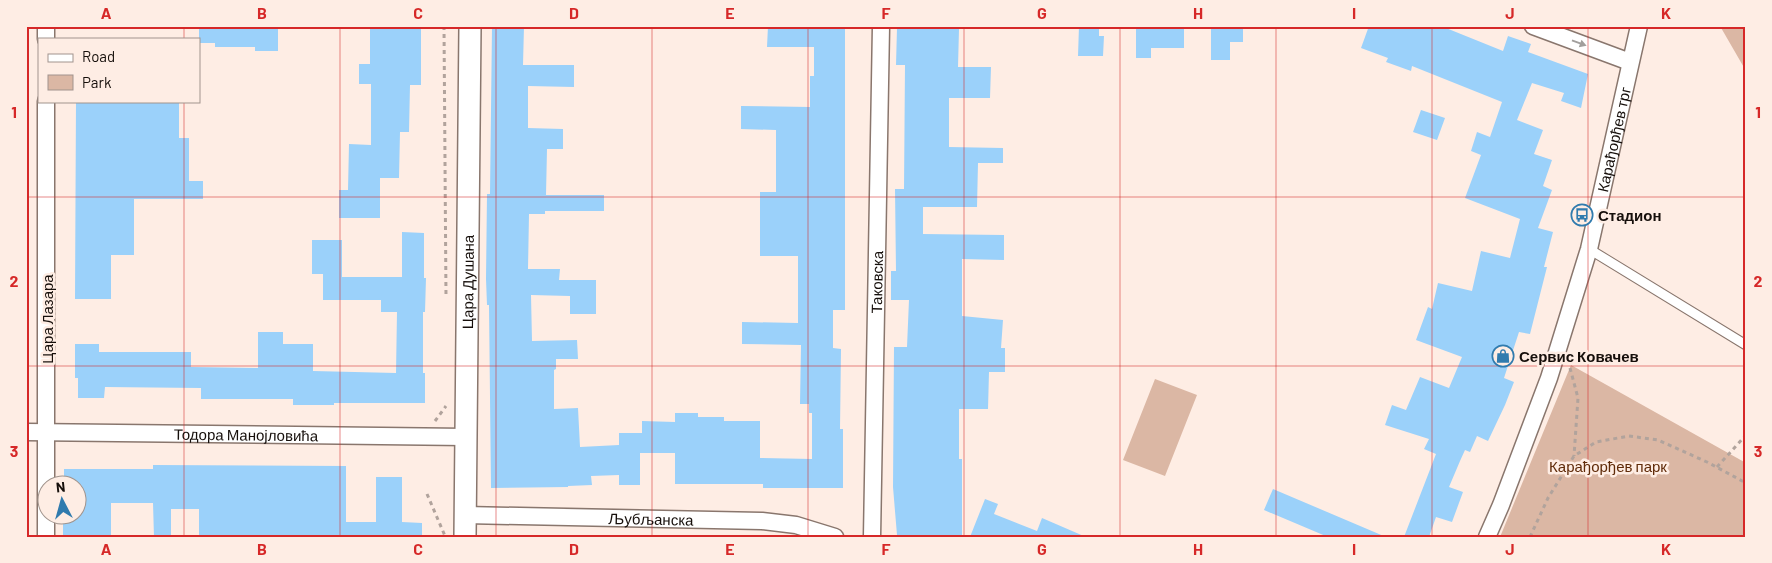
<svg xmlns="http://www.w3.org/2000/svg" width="1772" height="563" font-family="Barlow,sans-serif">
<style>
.green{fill:#dbb7a4}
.building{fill:#9bd1fa}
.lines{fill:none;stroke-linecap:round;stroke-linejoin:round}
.service-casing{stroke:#89766d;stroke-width:11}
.minor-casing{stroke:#89766d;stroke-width:19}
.tertiary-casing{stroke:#89766d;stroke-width:24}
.path{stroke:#b1a39c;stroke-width:3;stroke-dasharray:4 4;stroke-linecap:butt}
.service{stroke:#fff;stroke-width:9}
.minor{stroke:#fff;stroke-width:16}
.tertiary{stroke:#fff;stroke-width:21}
.oneway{fill:#a29f9d}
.grid{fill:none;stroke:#d62828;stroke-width:1;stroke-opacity:0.55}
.labels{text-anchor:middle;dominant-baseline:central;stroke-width:5;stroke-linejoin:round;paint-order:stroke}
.street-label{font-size:15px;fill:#160f0b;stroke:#feede4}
.poi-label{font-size:15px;font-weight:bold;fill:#160f0b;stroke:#feede4;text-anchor:start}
.park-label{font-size:15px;fill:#602b09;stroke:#feede4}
.neatline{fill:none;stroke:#d62828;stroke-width:2}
.grid-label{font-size:16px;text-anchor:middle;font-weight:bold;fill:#d62828}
</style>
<rect width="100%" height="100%" fill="#feede4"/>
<path class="green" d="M1720,26h26v45z
M1571,365l175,98v74h-246z
M1155,379l42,16 -32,81 -42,-16z"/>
<path class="building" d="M199,26h79v25h-23v-4h-40v-4h-16z
M370,26h51v59h-11l-1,47h-9l-1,46h-19v40h-41v-28h9l1,-46 22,1v-61h-12v-20h11z
M492,26h32l-1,39h51v22l-46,-1v42l35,1v20h-16l-1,46h58v16h-59v3h-16l-1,55h32l-1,11h37v34h-26v-18l-39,-1 1,46 45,-1 1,19h-22v10l-2,1v39l24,-1 2,39 39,-2v-12h23v-12l33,1v-9h23v4h26v4h36v37l52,1v-46h-3v-9h-9l1,-59 -59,-1v-22l56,1v-67h-38v-64h16v-62l-35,-1v-23l69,1v-31h4v-29h-47l1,-21h77v284h-12v38l8,1 -1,80h3v59h-80v-4h-88v-31h-35v32h-21v-10l-28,1 1,9 -24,1v1l-77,1 -2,-183h-2l-1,-26 1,-85h3z
M1079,26h20v10h5l-1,20h-25z
M1136,26h48v22h-33v10h-15z
M1211,26h32v16h-13v18h-19z
M1369,26h72l62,25 5,-15 23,8 -3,8 60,22 -7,34 -20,-7 3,-8 -32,-10 -15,37 26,10 -9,24 18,6 -9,26 9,4 -14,38 15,4 -9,35h3l-17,67 -11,-2 -15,46 10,4 -9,23 -17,36 -11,-5 -7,16 -5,-2 -5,11 -11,26 14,5 -11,30 -16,-5 -7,20h-25l32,-83 -12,-5 5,-10 -44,-14 7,-20 14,5 14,-33 29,11 13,-31 -46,-17 12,-33 4,2 6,-26 34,8 9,-40 29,7 10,-39 -55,-21 16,-43 -10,-4 6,-19 13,5 12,-35 -90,-36 -1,5 -25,-9 2,-4 -27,-10z
M897,28l62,1 -1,38h33l-1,31h-41v49l54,1v15h-25l-1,44h-54v27l81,1v25l-42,-1v57l41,4 -2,28h4v24h-16l-1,37h-29v50h3v78h-60l-5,-2 -4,-48 1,-140h13l2,-47h-18v-29h5l-1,-82h9l1,-124h-9z
M76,101h103v37h10v43h14v18h-69v56h-23v44h-36z
M1421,110l24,8 -8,22 -24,-8z
M402,232l22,1v45h2l-1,34h-2v61h2v30h-91v2h-41v-6h-92v-11l-96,-1 -1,11h-26v-20h-3v-34h24v8h92v15l67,1v-36h25v12h30v27l83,2 1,-61h-16v-12h-58v-26h-11v-34h30v37h60z
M153,465l193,1v56h30v-45h26v45l20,1v14h-223v-28h-28v28h-17l-1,-34h-42v34h-48v-21h15v-30h-14v-17h89z
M1273,489l113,48h-58l-64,-27z
M985,499l13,5 -4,10 43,17 5,-13 44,19h-116z"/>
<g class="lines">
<g class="service-casing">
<path id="service" d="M1589,249l157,96"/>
</g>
<g class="minor-casing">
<g id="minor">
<path d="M46,26v13"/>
<path d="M1533,26l97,36"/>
<path d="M46,101v436"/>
<path id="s1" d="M26,432l440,5"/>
<path id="s2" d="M465,515l297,6 34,4 39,12"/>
<path id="s3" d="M872,537l9,-511"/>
<path id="s4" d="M1487,537l14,-32 48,-127 40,-129 50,-223"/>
</g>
</g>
<g class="tertiary-casing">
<g id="tertiary">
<path id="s5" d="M465,537l5,-511"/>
</g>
</g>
<path class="path" d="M444,26l2,272
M1570,368l8,30 -4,58
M435,421l11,-15
M1717,467l29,-32
M427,494l18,42
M1530,537l18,-39 26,-42 22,-14 33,-6 29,4 49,22 39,21"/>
<use href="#service" class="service"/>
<use href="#minor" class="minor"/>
<use href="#tertiary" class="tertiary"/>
</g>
<defs><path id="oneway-solid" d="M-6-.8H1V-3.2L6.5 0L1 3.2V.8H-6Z" transform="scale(1.25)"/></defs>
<use class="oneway" href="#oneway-solid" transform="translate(1579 43) rotate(20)"/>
<path class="grid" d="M184,26v13M340,26v511M496,26v511M652,26v511M808,26v511M964,26v511M1120,26v511M1276,26v511M1432,26v511M1588,26v511M184,101v436M26,197h1720M26,366h1720"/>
<defs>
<g id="bus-ring" transform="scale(1.125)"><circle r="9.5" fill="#feede4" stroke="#307bae" stroke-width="1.5"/><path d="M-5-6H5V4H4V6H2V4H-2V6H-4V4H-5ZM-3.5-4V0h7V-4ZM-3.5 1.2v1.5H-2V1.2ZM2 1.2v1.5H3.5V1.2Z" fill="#307bae"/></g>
<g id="shop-ring" transform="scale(1.125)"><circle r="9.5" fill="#feede4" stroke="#307bae" stroke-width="1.5"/><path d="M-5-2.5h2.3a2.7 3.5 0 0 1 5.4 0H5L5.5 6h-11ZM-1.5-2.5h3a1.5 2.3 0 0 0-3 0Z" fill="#307bae"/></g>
</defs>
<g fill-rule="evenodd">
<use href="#bus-ring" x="1582" y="215"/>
<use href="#shop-ring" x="1503" y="356"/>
</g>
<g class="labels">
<g class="street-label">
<text stroke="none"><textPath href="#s4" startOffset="418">Карађорђев трг</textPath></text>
<text stroke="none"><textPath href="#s5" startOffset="255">Цара Душана</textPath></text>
<text stroke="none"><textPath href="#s3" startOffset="255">Таковска</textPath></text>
<text transform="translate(47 319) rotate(-90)">Цара Лазара</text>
<text stroke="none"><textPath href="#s1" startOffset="220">Тодора Манојловића</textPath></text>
<text stroke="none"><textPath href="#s2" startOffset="186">Љубљанска</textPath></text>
</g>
<g class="poi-label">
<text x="1598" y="215">Стадион</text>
<text x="1519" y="356">Сервис Ковачев</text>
</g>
<g class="park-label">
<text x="1608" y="466">Карађорђев парк</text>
</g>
</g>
<rect width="1772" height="563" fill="none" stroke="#feede4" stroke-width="55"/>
<rect x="38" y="38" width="162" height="65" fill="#feede4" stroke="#a1948d"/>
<rect x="48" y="54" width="25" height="8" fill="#ffffff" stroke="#a1948d"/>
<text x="82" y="62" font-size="15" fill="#160f0b">Road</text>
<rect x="48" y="75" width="25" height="15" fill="#dbb7a4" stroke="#a1948d"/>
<text x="82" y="88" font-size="15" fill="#160f0b">Park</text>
<g transform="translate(62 500) rotate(354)"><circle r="24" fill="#feede4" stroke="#a1948d"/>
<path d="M0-4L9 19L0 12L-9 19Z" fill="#307bae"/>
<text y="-8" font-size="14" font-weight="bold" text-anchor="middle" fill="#160f0b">N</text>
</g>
<rect x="28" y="28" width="1716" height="508" class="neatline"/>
<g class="grid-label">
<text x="106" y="19">A</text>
<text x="262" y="19">B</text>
<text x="418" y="19">C</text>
<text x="574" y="19">D</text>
<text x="730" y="19">E</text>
<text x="886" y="19">F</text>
<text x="1042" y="19">G</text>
<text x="1198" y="19">H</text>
<text x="1354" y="19">I</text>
<text x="1510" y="19">J</text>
<text x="1666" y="19">K</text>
<text x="14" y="118">1</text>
<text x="1758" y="118">1</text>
<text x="14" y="287">2</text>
<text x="1758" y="287">2</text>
<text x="14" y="457">3</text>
<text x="1758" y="457">3</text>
<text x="106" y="555">A</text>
<text x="262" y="555">B</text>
<text x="418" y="555">C</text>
<text x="574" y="555">D</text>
<text x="730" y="555">E</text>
<text x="886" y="555">F</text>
<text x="1042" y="555">G</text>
<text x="1198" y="555">H</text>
<text x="1354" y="555">I</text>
<text x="1510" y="555">J</text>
<text x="1666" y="555">K</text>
</g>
</svg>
